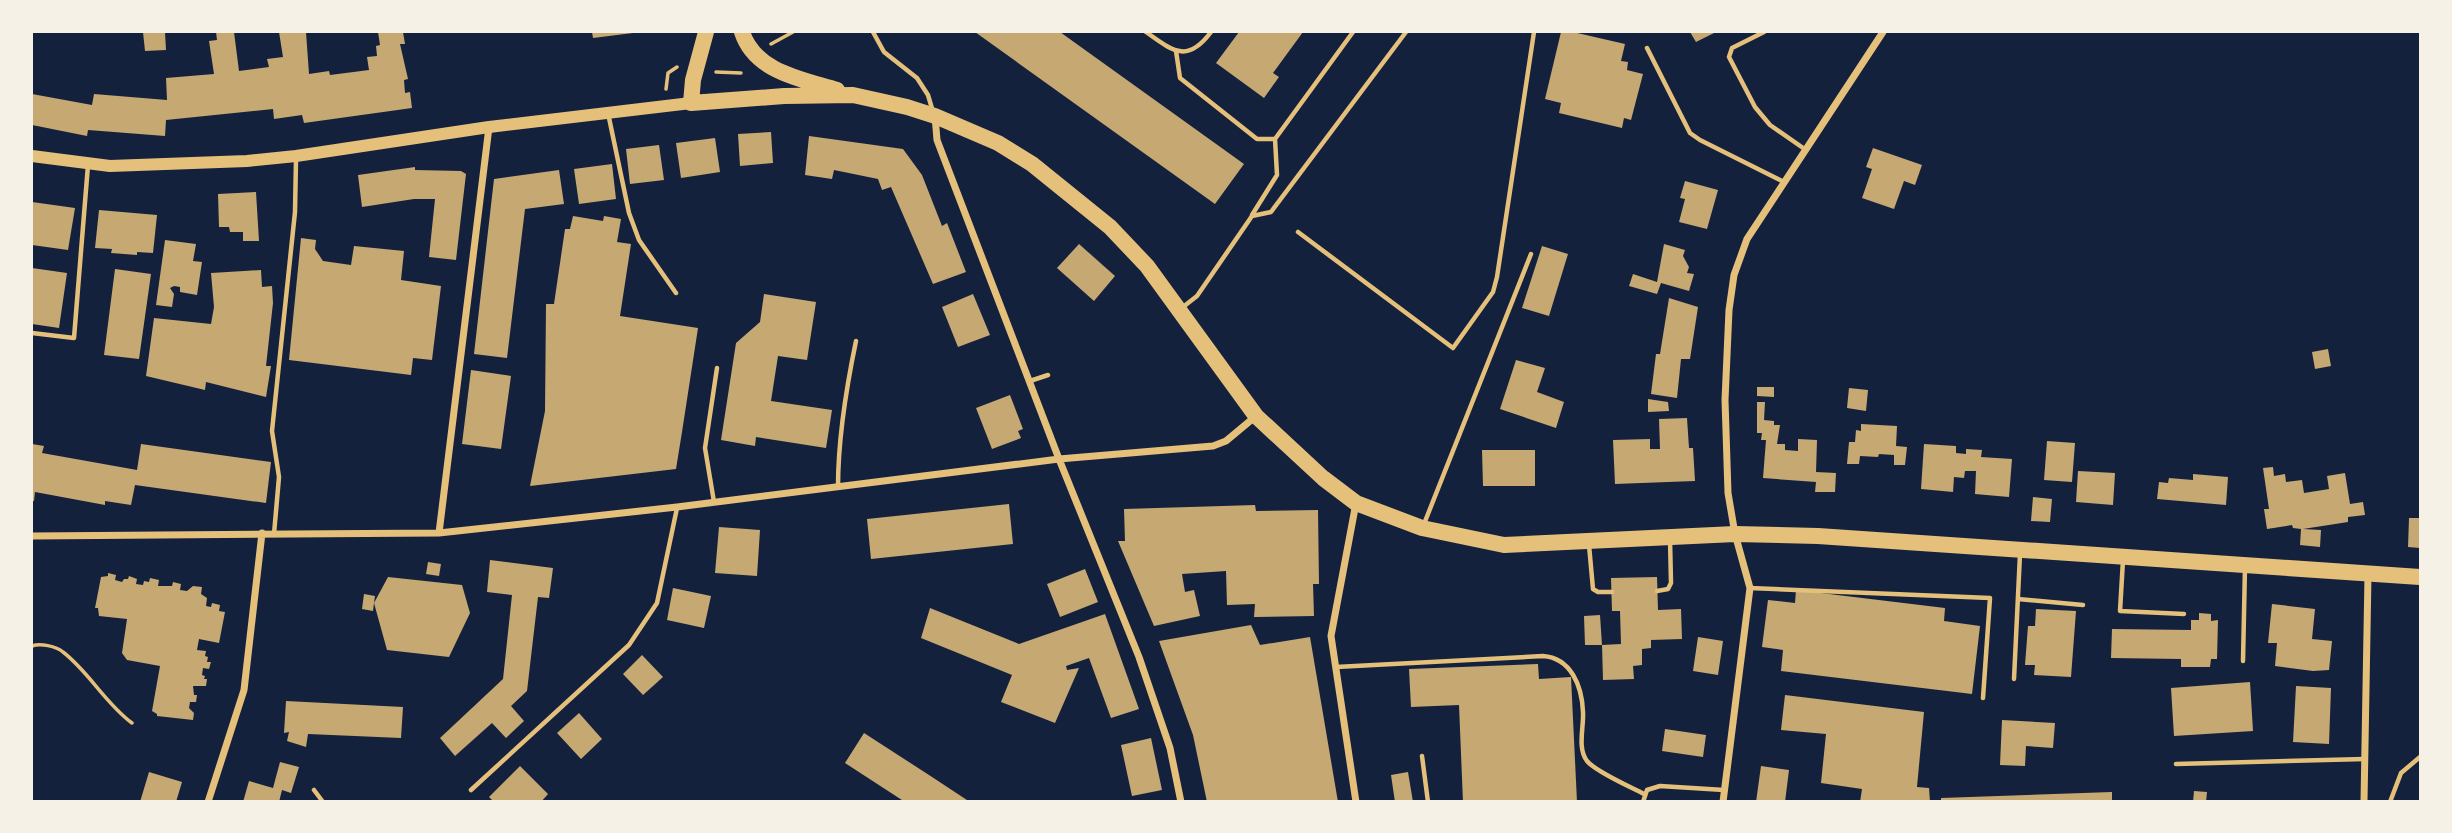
<svg xmlns="http://www.w3.org/2000/svg" width="2452" height="833" font-family="Bitter,serif">
<style>
.building{fill:#c6a872}
.lines{fill:none;stroke-linecap:round;stroke-linejoin:round}
.path{stroke:#e5c07b;stroke-width:3.5}
.service{stroke:#e5c07b;stroke-width:4.5}
.minor{stroke:#e5c07b;stroke-width:7}
.tertiary{stroke:#e5c07b;stroke-width:12}
.primary{stroke:#e5c07b;stroke-width:16}
</style>
<rect width="100%" height="100%" fill="#14213d"/>
<path class="building" d="M143,32h22l1,18 -21,1z
M216,32h18l5,39 30,-4 -2,-8 16,-2 -4,-25h27l3,42 20,-3 1,4 39,-5 -2,-13 10,-1 -1,-10 4,-1 -2,-13h25l2,12h-5l8,35 -4,1 1,13 5,-1 2,16 -108,15 -2,-8 -28,4 -1,-10 -107,11 -1,16 -77,-6 -1,6 -55,-11v-31l60,11 2,-11 73,6 -1,-22 48,-4 -5,-33 8,-1z
M592,32h41v1l-40,5z
M975,32h85l184,132 -29,40z
M1239,32h64l-30,41 6,4 -15,21 -48,-35z
M1561,32h12l52,12 -4,17 7,1 -1,8 16,4 -12,46 -7,-2 -2,10 -63,-15 2,-10 -16,-4z
M1690,32h26l-20,10z
M771,132l2,31 -33,3 -2,-32z
M809,136l94,13 19,26 20,51 5,-3 19,49 -33,12 -42,-97 -9,3 -4,-11 -44,-9 -2,9 -27,-4z
M715,138l5,34 -39,6 -5,-35z
M659,145l5,35 -34,4 -4,-35z
M1873,148l49,17 -7,20 -11,-4 -10,28 -32,-11 10,-29 -6,-2z
M612,164l4,35 -37,5 -5,-35z
M415,167v3l46,1 5,3 -10,86 -27,-3 6,-58h-21l-52,8 -4,-32z
M559,170l5,34 -39,5 -18,149 -33,-4 20,-175z
M1685,181l33,9 -11,39 -28,-7 6,-23 -5,-1z
M256,192l3,49h-16v-9h-13l-1,-5h-10l-1,-33z
M32,202l43,6 -7,42 -36,-5z
M99,210l58,5 -4,38 -16,-1v3l-26,-2 1,-4 -17,-1z
M573,216l30,5 1,-5 17,3 -4,23 14,2 -11,72 78,12 -16,104 -6,37 -146,17 15,-75 1,-107h8l11,-75h5z
M301,238l15,2 -1,9 8,12 28,4 3,-19 50,5 -3,29 40,6 -9,74 -19,-2 -2,17 -122,-15z
M165,240l31,4 -3,17 9,1 -5,33 -17,-3v-5l-6,-1 -4,2 4,6 -2,13 -16,-2z
M1079,244l36,32 -21,25 -37,-33z
M1664,244l21,6 -2,6 6,11 -2,6 7,1 -5,17 -28,-8 -4,11 -28,-8 4,-12 24,8z
M1542,246l26,8 -19,62 -27,-8z
M32,268l35,5 -8,55 -27,-4z
M115,269l36,5 -12,85 -35,-4z
M261,270l1,17 10,-1 1,17 -7,63h5l-5,31 -60,-15 -1,8 -59,-14 8,-58 57,6 3,-17 -3,-34z
M764,294l52,8 -9,58 -29,-4 -7,45 61,9 -6,38 -70,-11 -1,9 -34,-6 15,-97 24,-21z
M973,294l17,41 -32,12 -16,-40z
M1669,298l29,9 -8,52h-9l-4,39 -26,-4 5,-40h4z
M2328,349l3,17 -16,3 -3,-17z
M1516,360l29,8 -8,24 27,10 -8,26 -56,-19z
M471,370l40,6 -10,73 -39,-5z
M1757,387h17v10l-17,-1z
M1849,388l19,2 -2,21 -19,-3z
M1010,395l13,34 -5,2 3,7 -29,11 -16,-41z
M1648,399l20,3 1,9 -21,1z
M1757,402h8l-1,18 10,1v4h6l-3,19h8v6l13,1v-12l19,1 -1,32 20,1 -1,19h-20l1,-10 -53,-4 3,-38h-5l1,-7h-5z
M1687,418l2,30h4l2,33 -80,3 -2,-44 37,-1v10h10l-1,-30z
M1861,424l36,2 -1,20 11,1 -2,18h-11v-10l-15,-1 -1,3 -18,-1 -1,8h-12l2,-22h6l1,-12 5,1z
M2047,441l28,2 -3,39 -28,-2z
M32,444l12,2 -2,7 95,17 4,-26 130,18 -5,41 -131,-18 -4,20 -26,-4v4l-70,-13 -1,9h-2z
M1924,444l32,2v7l10,1v-5l16,1 -1,7 31,2 -3,38 -34,-3 1,-23h-11l-1,7 -10,-1 -1,15 -32,-3z
M1482,450h53v36h-52z
M2273,467l1,9 11,-2 1,8 16,-2 2,13 25,-4 -2,-13 18,-3 5,31 13,-2 2,13 -17,2v5l-45,7 18,1 -1,17 -20,-2 1,-16 -8,-1 -1,-3 -25,4 -3,-20h5l-6,-41z
M2078,471l37,2 -2,32 -37,-3z
M2193,474l35,3 -2,28 -69,-6 2,-17 9,1 1,-5 24,2z
M2033,497l19,2 -2,23 -19,-1z
M1009,504l4,40 -142,15 -4,-40z
M1255,505l1,6 62,-1 1,74h-6l1,32 -60,1 1,-13 -28,1 -1,-34 -44,3 3,18 9,-2 6,26 -46,10 -36,-85h7l-1,-32z
M2409,518h11v30l-12,-1z
M719,527l41,3 -3,46 -42,-3z
M490,560l63,8 -4,30 -11,-1 -11,94 -16,15 13,15 -18,17 -14,-15 -37,33 -15,-18 63,-59 9,-84 -25,-3z
M428,562l13,2 -2,12 -13,-2z
M1085,569l13,33 -38,15 -13,-33z
M108,573l8,2 -1,5 7,2 2,-3h4l1,-3 8,3 -1,5 7,1 1,-4 5,1 1,-4 9,2 -1,6h14l1,-4 8,2 -1,6 7,1 6,-5 9,1 -1,7 6,4 -1,8 5,1 1,-4 8,2 -1,6 6,1 -6,31 -20,-4 -2,11 9,1 -1,5 3,1 -1,5h4l-2,7 -6,-1 -1,7 3,1 -1,3h3l-1,7h-13l1,9h3l-1,7h-6l-1,6 5,5 -1,7 -36,-4v-2l-5,-3 8,-45 -33,-6 -5,-7 5,-34 -28,-3 -1,-8h-3l6,-31 7,-1z
M388,577l74,8 8,28 -21,44 -62,-7 -13,-47 -1,8 -11,-2 2,-15 11,2 -1,7z
M1657,577l1,33 23,-1 1,30 -31,1v8l-9,1v16l-9,1 1,13 -31,1 -1,-35 19,-1 -1,-33h-8l-1,-33z
M673,588l38,8 -7,32 -37,-8z
M1796,590l149,18 -1,13 36,5 -8,68 -191,-23 2,-21 -21,-3 6,-47 27,3z
M2272,604l43,5 -3,30 20,2 -3,29 -16,1 -38,-5 2,-23h-9z
M930,608l89,36 86,-30 34,95 -28,9 -22,-60 -23,8 1,4 12,-2 -24,55 -54,-21 11,-27 -91,-37z
M2036,609l40,2 -5,66 -37,-2 1,-10h-10l3,-39h7z
M2199,613l12,1v7l7,-1 -1,39h-6l-1,8h-29v-8l-70,-1 1,-29 79,1v-10h8z
M1600,615l2,30h-17l-1,-29z
M1251,625l9,20 50,-8 28,165h-131l-14,-67 -34,-94z
M1698,637l25,4 -5,34 -25,-4z
M642,655l21,22 -20,18 -20,-21z
M1538,664l1,15 32,-2 6,125h-114l-4,-97 -48,2 -2,-38z
M2250,682l3,49 -79,5 -3,-48z
M2296,686l35,2 -2,56 -36,-2z
M1785,695l139,17 -7,75 12,1 1,14h-70l2,-13 -41,-6 5,-49 -45,-4z
M286,701l117,6 -2,31 -93,-4 -2,13 -19,-6 2,-9 -5,1z
M579,713l23,26 -21,20 -24,-26z
M2002,720l53,3 -2,25 -27,-2 -1,20 -25,-1z
M1665,729l41,6 -3,22 -41,-6z
M864,733l65,42 41,27h-65l-60,-39z
M1151,738l11,52 -30,6 -11,-51z
M280,762l19,5 -8,26 -9,-3 -3,12h-36l6,-21 24,7z
M520,766l28,28 -7,8h-47l-5,-5z
M1761,766l28,4 -4,32h-29z
M149,772l33,10 -6,20h-36z
M1408,772l5,30h-18l-4,-27z
M2194,791l13,1 -1,10h-13z
M2112,792v10h-171v-4z"/>
<g class="lines">
<path class="path" d="M771,44l22,-12
M716,72l25,1
M666,89l2,-16 9,-6
M32,646c8,-3 24,0 31,6 26,20 42,51 69,71"/>
<path class="service" d="M873,32l11,20 33,26 11,17 5,17
M1146,32c27,19 41,32 65,0
M1764,32l-32,16 -3,9 26,50 15,18 36,25
M1647,48l43,85 10,7 84,42
M1176,51l4,27 77,61h18
M608,113l21,100 10,27 37,53
M1252,215l25,-40 -2,-36 78,-107
M1298,232l155,116 40,-56 4,-15 37,-245
M1183,307l14,-11 55,-80 19,-4 135,-180
M32,333l42,5 14,-173
M1030,381l18,-6
M838,487c0,-50 8,-98 18,-146
M714,502l-9,-54 12,-80
M1424,524l107,-270
M274,534l5,-57 -7,-46 23,-219 1,-53
M1589,545l4,44 5,3h14
M2123,560l-3,51 64,3
M1750,588l240,10 -7,100
M1657,591l11,-2 3,-6 -1,-44
M2018,599l65,6
M2243,661l2,-94
M1336,667l207,-11c28,2 39,30 40,56 1,15 -6,36 4,49 9,11 44,26 57,33
M2014,679l6,-125
M1422,756l6,46
M2176,764l189,-5
M314,790l9,12
M471,790l158,-145 28,-42 20,-95
M1643,802l4,-12 13,-4 64,4
M2390,802l11,-29 19,-16"/>
<path class="minor" d="M935,116l2,24 122,319 80,198 31,91 11,54
M1356,503l-25,133 25,166
M439,533l50,-406
M32,536l407,-3 238,-26 382,-48 154,-13 13,-5 30,-25
M208,802l36,-112 18,-157
M1723,802l27,-214 -15,-54 -7,-41 -3,-93 4,-90 5,-35 13,-36 136,-207
M2364,802l4,-227"/>
<path class="tertiary" d="M32,156l78,10 137,-5 49,-5 193,-29 202,-24"/>
<path class="primary" d="M706,32l-13,48 -2,23 93,-7 69,-1 54,12 28,9 63,27 34,21 78,63 37,39 109,150 67,62 33,25 66,25 82,17 231,-11 83,2 602,41
M742,32c13,40 59,47 95,58"/>
</g>
<rect width="2452" height="833" fill="none" stroke="#f6f1e7" stroke-width="66"/>
</svg>
